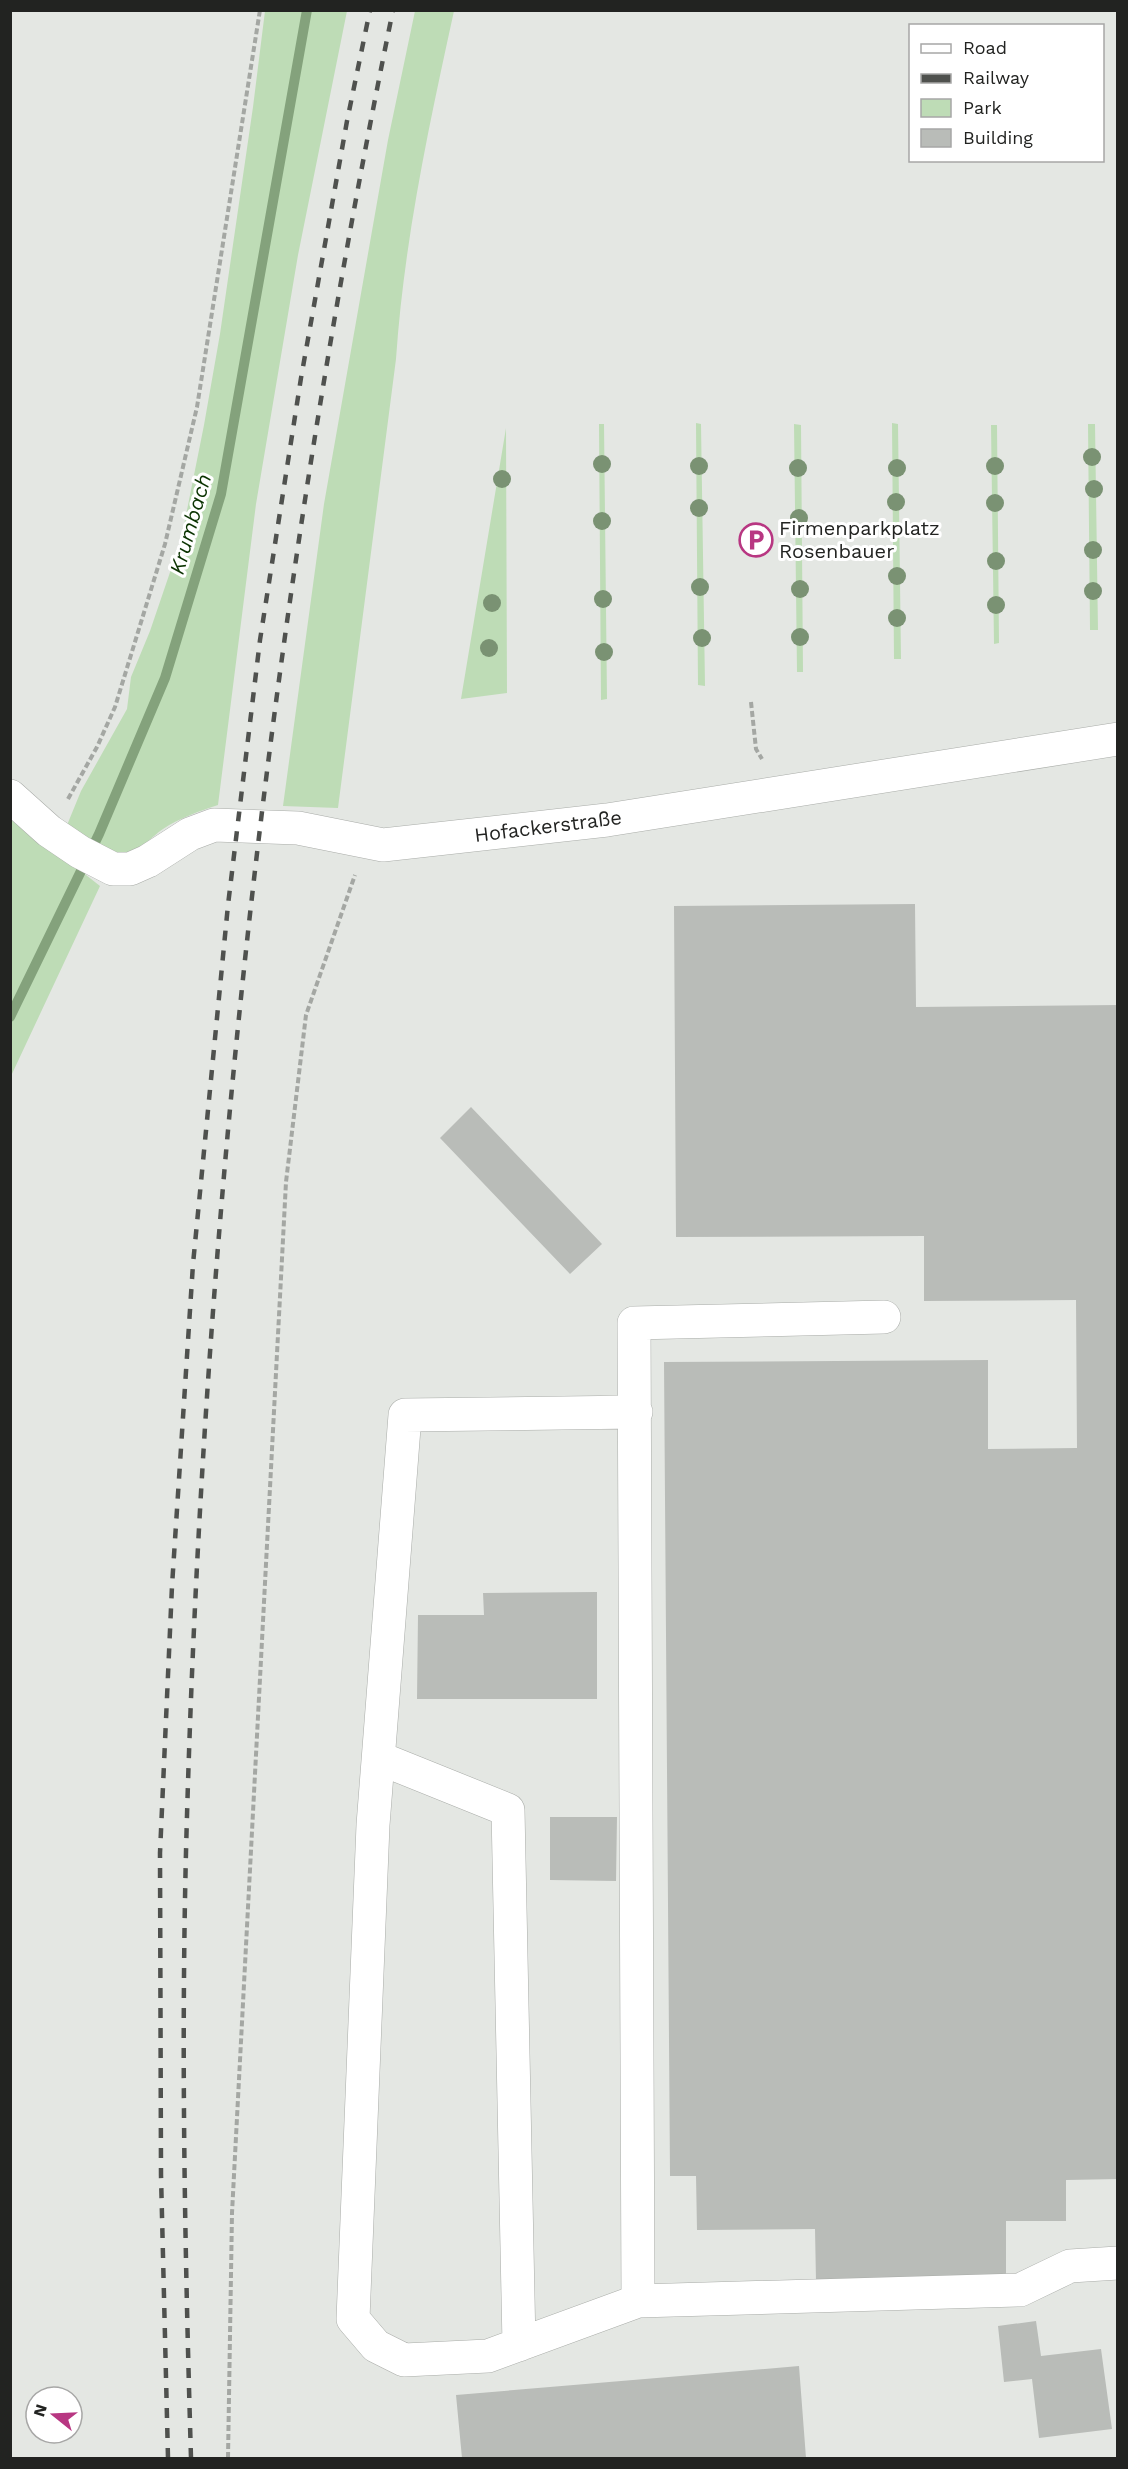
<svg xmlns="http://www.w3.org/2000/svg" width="1128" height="2469" font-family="'Work Sans',sans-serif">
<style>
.green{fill:#bedcb6}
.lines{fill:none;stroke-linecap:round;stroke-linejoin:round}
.stream{stroke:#84a27c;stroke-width:10}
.building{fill:#b9bcb8}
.minor-casing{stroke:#a9aca8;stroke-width:34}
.path{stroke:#a4a7a3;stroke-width:4;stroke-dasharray:6 3;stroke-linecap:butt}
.minor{stroke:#fff;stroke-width:33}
.rail{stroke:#4f514e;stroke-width:4.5;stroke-dasharray:10 10;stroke-linecap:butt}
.tree{fill:#7a9273}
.labels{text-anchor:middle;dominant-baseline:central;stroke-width:6;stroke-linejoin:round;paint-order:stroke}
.poi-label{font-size:20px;fill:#222321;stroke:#fff;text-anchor:start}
.street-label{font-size:20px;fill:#222321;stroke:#fff}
.water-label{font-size:21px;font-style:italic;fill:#0a3300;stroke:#fff}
</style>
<rect width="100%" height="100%" fill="#e4e7e3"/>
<path class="green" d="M265,11h82l-49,244 -42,249 -38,301c-18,6 -39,13 -55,24 -16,11 -30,32 -53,25 -15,-4 -31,-17 -45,-24l16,-39 46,-82 4,-32 19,-46 31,-91 23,-115 16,-91 33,-227z
M415,11h39c-25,114 -50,230 -58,348l-58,449 -55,-2 41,-302 64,-364z
M696,423l5,1 4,262 -7,-1z
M892,423l6,1 3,235h-7z
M599,424h5l3,275 -6,1z
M794,424l7,1 2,247h-6z
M1088,424h7l3,206h-8z
M991,425h6l2,218 -5,1z
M506,428l1,265 -46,6z
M11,816l89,70 -89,190z"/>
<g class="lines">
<path class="stream" d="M10,1017l89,-183 66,-156 56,-184 86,-484"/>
</g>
<path class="building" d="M915,904l1,103 202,-2v1174l-52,1v41h-60v59l-190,1 -1,-52 -118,1 -1,-54h-26l-6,-814 324,-2v89l89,-1 -1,-148 -152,1v-65l-248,1 -2,-331z
M471,1107l131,137 -32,30 -130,-136z
M597,1592v107h-180l1,-84h66l-1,-22z
M550,1817h67l-1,64 -66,-1z
M1036,2321l5,35 60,-7 11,80 -73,9 -7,-59 -28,3 -6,-56z
M799,2366l7,92h-344l-6,-63z"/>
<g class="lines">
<g class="minor-casing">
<path id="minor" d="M10,796l39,35 31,21 33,17h17l18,-8 42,-27 24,-9 84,3 85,17 224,-25 511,-81
M636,1412l-231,3 -32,410 -20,494 23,27 28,14 84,-4 150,-55 382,-11 50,-24 48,-3
M379,1758l129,52 11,535
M638,2301l-4,-978 250,-6"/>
</g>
<path class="path" d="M751,702l5,47 6,10
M68,799l29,-52 18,-40 50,-163 32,-137 63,-397
M228,2458l4,-245 54,-1031 20,-167 49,-140"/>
<use href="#minor" class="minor"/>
<path class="rail" d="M168,2458l-7,-283 -1,-322 12,-267 21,-322 35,-359 32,-265 41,-262 46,-257 23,-111
M191,2458c-6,-202 -10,-403 -5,-606 16,-618 82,-1236 207,-1842"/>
</g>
<g class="tree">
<circle cx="1092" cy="457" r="9"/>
<circle cx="602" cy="464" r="9"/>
<circle cx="699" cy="466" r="9"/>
<circle cx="995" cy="466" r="9"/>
<circle cx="798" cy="468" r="9"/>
<circle cx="897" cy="468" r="9"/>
<circle cx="502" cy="479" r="9"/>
<circle cx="1094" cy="489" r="9"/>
<circle cx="896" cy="502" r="9"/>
<circle cx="995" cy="503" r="9"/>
<circle cx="699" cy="508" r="9"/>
<circle cx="799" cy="518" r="9"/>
<circle cx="602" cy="521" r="9"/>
<circle cx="1093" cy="550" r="9"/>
<circle cx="996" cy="561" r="9"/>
<circle cx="897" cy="576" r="9"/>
<circle cx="700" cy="587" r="9"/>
<circle cx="800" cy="589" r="9"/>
<circle cx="1093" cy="591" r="9"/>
<circle cx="603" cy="599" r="9"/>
<circle cx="492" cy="603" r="9"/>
<circle cx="996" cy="605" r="9"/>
<circle cx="897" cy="618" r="9"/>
<circle cx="800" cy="637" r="9"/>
<circle cx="702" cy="638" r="9"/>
<circle cx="489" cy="648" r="9"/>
<circle cx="604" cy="652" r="9"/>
</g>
<defs>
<g id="parking-ring" transform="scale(1.725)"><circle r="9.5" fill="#fff" stroke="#b83782" stroke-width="1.5"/><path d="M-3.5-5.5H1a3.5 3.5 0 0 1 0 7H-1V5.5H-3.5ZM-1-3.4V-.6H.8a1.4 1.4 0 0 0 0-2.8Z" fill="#b83782"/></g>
</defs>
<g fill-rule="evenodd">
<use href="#parking-ring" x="756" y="540"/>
</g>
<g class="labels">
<g class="poi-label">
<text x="779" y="528">Firmenparkplatz<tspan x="779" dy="23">Rosenbauer</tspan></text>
</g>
<g class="street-label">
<text transform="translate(548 826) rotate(-7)">Hofackerstraße</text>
</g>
<g class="water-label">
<text transform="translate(190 524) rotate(-74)">Krumbach</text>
</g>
</g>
<rect width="1128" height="2469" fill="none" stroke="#222321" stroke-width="24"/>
<rect x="909" y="24" width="195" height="138" fill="#ffffff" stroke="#a7a7a6" stroke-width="1.5"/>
<rect x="921" y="44" width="30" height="9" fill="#ffffff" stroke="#a7a7a6" stroke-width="1.5"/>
<text x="963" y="54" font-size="18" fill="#222321">Road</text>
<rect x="921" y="74" width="30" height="9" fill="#4f514e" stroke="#a7a7a6" stroke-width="1.5"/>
<text x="963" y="84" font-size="18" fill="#222321">Railway</text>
<rect x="921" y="99" width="30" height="18" fill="#bedcb6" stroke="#a7a7a6" stroke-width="1.5"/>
<text x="963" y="114" font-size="18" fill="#222321">Park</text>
<rect x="921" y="129" width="30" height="18" fill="#b9bcb8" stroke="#a7a7a6" stroke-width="1.5"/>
<text x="963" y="144" font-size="18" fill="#222321">Building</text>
<g transform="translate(54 2415) rotate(288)"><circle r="28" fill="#ffffff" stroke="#a7a7a6" stroke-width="1.5"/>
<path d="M0-4.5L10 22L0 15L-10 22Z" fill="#b83782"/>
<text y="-9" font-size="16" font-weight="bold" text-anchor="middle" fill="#222321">N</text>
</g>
</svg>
